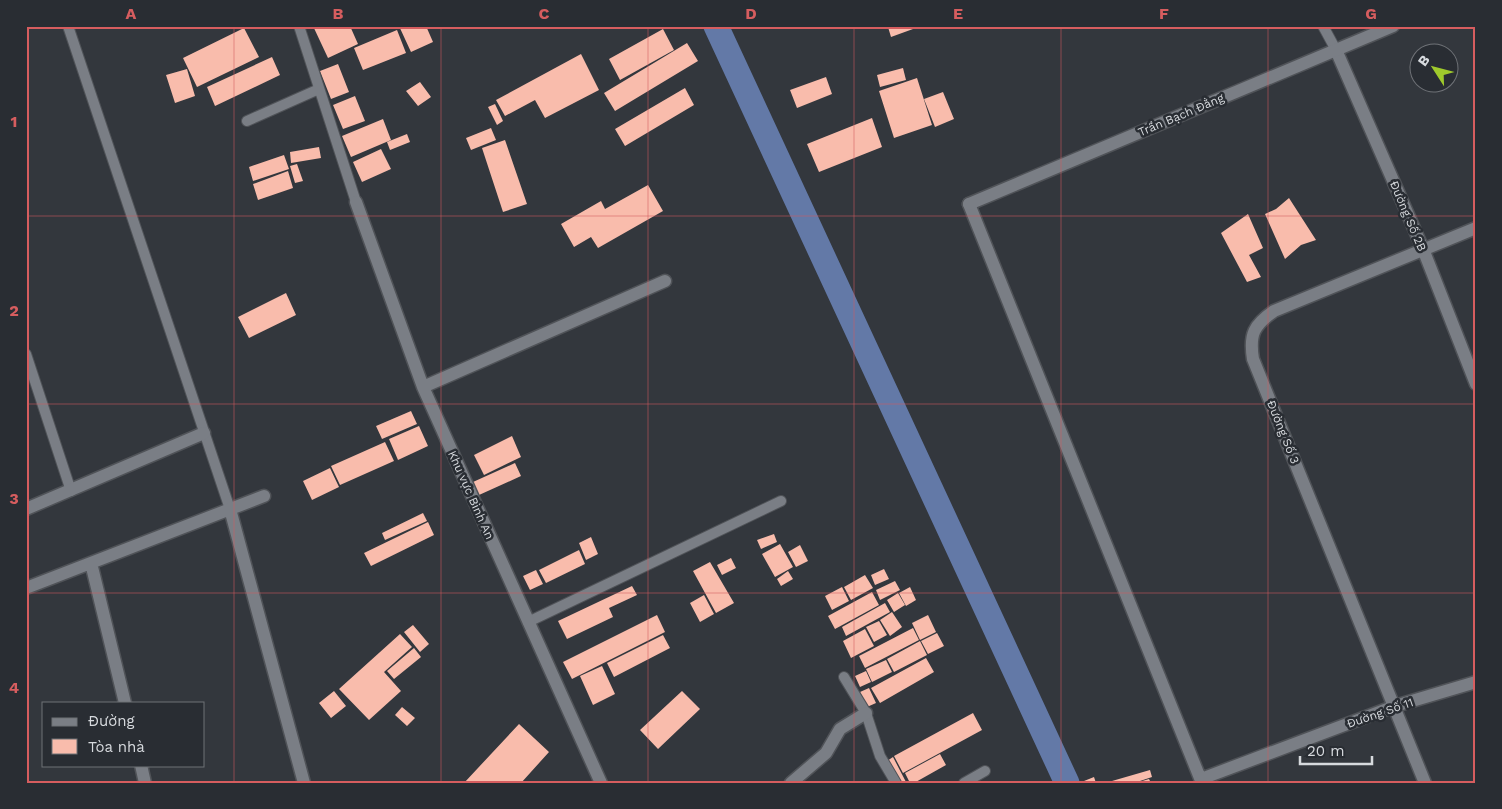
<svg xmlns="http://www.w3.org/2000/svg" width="1502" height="809" font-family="'Work Sans',sans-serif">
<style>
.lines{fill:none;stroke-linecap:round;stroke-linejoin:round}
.canal{stroke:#6379a7;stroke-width:25}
.building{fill:#f9bcac}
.service-casing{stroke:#505358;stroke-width:12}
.minor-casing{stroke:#505358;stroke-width:15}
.tertiary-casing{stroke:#505358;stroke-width:15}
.service{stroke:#7a7e85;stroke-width:10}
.minor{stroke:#7a7e85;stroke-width:12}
.tertiary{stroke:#7a7e85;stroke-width:12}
.grid{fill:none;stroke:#d65d5f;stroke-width:1;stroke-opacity:0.55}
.labels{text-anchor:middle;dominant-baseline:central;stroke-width:5;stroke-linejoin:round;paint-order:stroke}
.street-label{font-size:12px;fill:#d7dade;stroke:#292d33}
.neatline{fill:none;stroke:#d65d5f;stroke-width:2}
.grid-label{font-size:16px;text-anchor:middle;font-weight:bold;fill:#d65d5f}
</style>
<rect width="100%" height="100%" fill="#33373d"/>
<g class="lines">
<path class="canal" d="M716,26l351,757"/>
</g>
<path class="building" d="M313,26h37l8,18 -30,14z
M399,26h27l7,16 -22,10z
M890,26h22l1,3 -22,8 -3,-10z
M244,28l15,29 -62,30 -14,-29z
M663,29l11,21 -54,30 -11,-21z
M397,30l9,23 -43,17 -9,-22z
M687,43l11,18 -83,50 -11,-18z
M581,54l18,36 -54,28 -10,-18 -30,16 -9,-16z
M272,57l8,18 -65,31 -8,-19z
M338,64l11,28 -18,7 -11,-28z
M903,68l3,12 -26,7 -3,-12z
M187,69l8,27 -20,7 -9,-28z
M826,77l6,17 -35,14 -7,-18z
M917,78l15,47 -38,13 -15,-47z
M420,82l11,15 -13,9 -12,-15z
M685,88l9,17 -69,41 -10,-17z
M943,92l11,27 -19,8 -11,-28z
M355,96l10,25 -22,8 -10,-24z
M495,104l8,17 -6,4 -9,-18z
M872,118l10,29 -63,25 -12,-28z
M383,119l8,21 -40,17 -9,-21z
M491,128l5,12 -25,10 -5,-12z
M407,134l3,8 -20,8 -3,-8z
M505,140l22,64 -24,8 -21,-64z
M319,147l2,11 -30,5 -1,-11z
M381,149l10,20 -29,13 -9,-20z
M284,155l5,14 -36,12 -4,-14z
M297,164l6,17 -8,2 -5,-17z
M288,171l5,17 -35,12 -5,-16z
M648,185l15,26 -65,37 -7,-11 -17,10 -13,-23 40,-23 4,8z
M1289,198l27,42 -15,5 -16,14 -20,-45 11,-5z
M1248,214l15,34 -14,7 12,22 -14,5 -26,-49z
M286,293l10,22 -47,23 -11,-21z
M411,411l6,13 -35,15 -6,-13z
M419,426l9,20 -30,14 -9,-21z
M512,436l9,21 -37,18 -10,-20z
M385,442l9,19 -54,24 -9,-19z
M515,463l6,13 -42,19 -6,-13z
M330,468l9,19 -27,13 -9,-19z
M423,513l4,8 -42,19 -3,-7z
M428,522l6,13 -63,31 -7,-13z
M774,534l3,8 -16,7 -4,-9z
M591,537l7,17 -12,6 -7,-17z
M780,544l13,23 -18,10 -13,-23z
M800,545l8,16 -12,6 -8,-15z
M579,550l6,14 -39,19 -7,-13z
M731,558l5,10 -14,7 -5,-10z
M710,562l24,41 -18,10 -23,-42z
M884,569l5,10 -14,6 -4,-10z
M536,570l7,14 -13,6 -7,-14z
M788,571l5,8 -12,7 -4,-7z
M865,575l8,13 -22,12 -7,-13z
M895,581l5,9 -20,10 -4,-10z
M632,586l5,9 -28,13 4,9 -46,22 -9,-18z
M842,587l7,14 -17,9 -7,-14z
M910,587l6,13 -10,6 -7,-13z
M872,592l7,13 -44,24 -7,-13z
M898,593l7,12 -11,7 -7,-12z
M704,595l10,19 -14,8 -10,-19z
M885,603l5,9 -44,24 -4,-9z
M892,612l10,15 -12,9 -10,-16z
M657,615l8,17 -93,47 -9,-17z
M928,615l8,17 -16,8 -8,-17z
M879,621l8,14 -13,7 -8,-15z
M413,625l16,19 -9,8 -16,-20z
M913,628l6,12 -54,28 -6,-12z
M865,629l9,17 -23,12 -8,-17z
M937,633l7,13 -16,8 -7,-13z
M400,634l12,13 -28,25 17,19 -32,29 -30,-31z
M663,635l7,13 -56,29 -7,-14z
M920,641l7,14 -33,17 -7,-13z
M414,648l7,9 -27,22 -7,-8z
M926,658l8,14 -54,31 -9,-15z
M886,660l6,12 -20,10 -6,-13z
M602,666l13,28 -22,11 -13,-29z
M866,671l5,11 -11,5 -5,-11z
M869,688l7,15 -9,4 -7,-15z
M334,691l12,15 -15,12 -12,-15z
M682,691l18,18 -42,40 -18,-19z
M402,707l13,11 -8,8 -12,-11z
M973,713l9,17 -79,43 -9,-17z
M519,724l30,28 -28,31h-57z
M940,754l6,11 -32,18h-4l-5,-10z
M893,757l13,25 -2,1h-5l-12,-22z
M1150,770l2,7 -18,6h-21l-1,-2z
M1094,777l2,6h-17z
M1149,779l2,4h-12v-1z"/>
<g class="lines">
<g class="service-casing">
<path id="service" d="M68,26l162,483
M299,26l57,176
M1323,26l13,24
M247,121l72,-32
M26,354l45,137
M528,622l253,-121
M844,677l22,36 14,43 16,27
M964,783l21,-12"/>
</g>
<g class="minor-casing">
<path id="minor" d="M1336,50l87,199 53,135
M356,202l67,185 178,396
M969,204l233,579
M423,387l242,-106
M26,509l178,-76
M230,509l74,274
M91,563l34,140
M26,588l238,-92
M141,765l4,18
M1201,779l194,-73 81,-24
M791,783l35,-30 14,-24 26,-16
M1425,783l-172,-424c-4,-25 1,-34 21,-48l202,-83"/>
</g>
<g class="tertiary-casing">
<path id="tertiary" d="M969,204l424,-178"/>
</g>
<use href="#service" class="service"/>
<use href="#minor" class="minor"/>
<use href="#tertiary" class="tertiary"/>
</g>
<path class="grid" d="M234,26v757M441,26v757M648,26v757M854,26v757M1061,26v757M1268,26v757M26,216h1450M26,404h1450M26,593h1450"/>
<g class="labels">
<g class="street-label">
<text transform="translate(1181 115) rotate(-23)">Trần Bạch Đằng</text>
<text transform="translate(1408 216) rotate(67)">Đường Số 2B</text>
<text transform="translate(1283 432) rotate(68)">Đường Số 3</text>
<text transform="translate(471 495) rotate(66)">Khu vực Bình An</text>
<text transform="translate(1380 713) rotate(-19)">Đường Số 11</text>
</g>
</g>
<rect width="1502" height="809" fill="none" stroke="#292d33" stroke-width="55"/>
<rect x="42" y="702" width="162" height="65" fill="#292d33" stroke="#6f7277"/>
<rect x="52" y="718" width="25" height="8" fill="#7a7e85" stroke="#6f7277"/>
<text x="88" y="726" font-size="15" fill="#d7dade">Đường</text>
<rect x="52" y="739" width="25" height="15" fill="#f9bcac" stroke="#6f7277"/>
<text x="88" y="752" font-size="15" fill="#d7dade">Tòa nhà</text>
<g transform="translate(1434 68) rotate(306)"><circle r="24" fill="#292d33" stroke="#6f7277"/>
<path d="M0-4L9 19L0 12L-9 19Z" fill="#9fca2c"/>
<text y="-8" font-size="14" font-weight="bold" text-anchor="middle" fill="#d7dade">B</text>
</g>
<path d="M1300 756v8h72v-8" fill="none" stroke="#d7dade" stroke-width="2.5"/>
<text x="1307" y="756" font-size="15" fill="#d7dade" stroke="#292d33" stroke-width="4" paint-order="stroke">20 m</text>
<rect x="28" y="28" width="1446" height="754" class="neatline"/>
<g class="grid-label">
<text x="131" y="19">A</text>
<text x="338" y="19">B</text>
<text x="544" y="19">C</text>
<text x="751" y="19">D</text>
<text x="958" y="19">E</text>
<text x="1164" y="19">F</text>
<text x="1371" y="19">G</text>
<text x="14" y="127">1</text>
<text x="14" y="316">2</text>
<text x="14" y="504">3</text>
<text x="14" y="693">4</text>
</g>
</svg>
